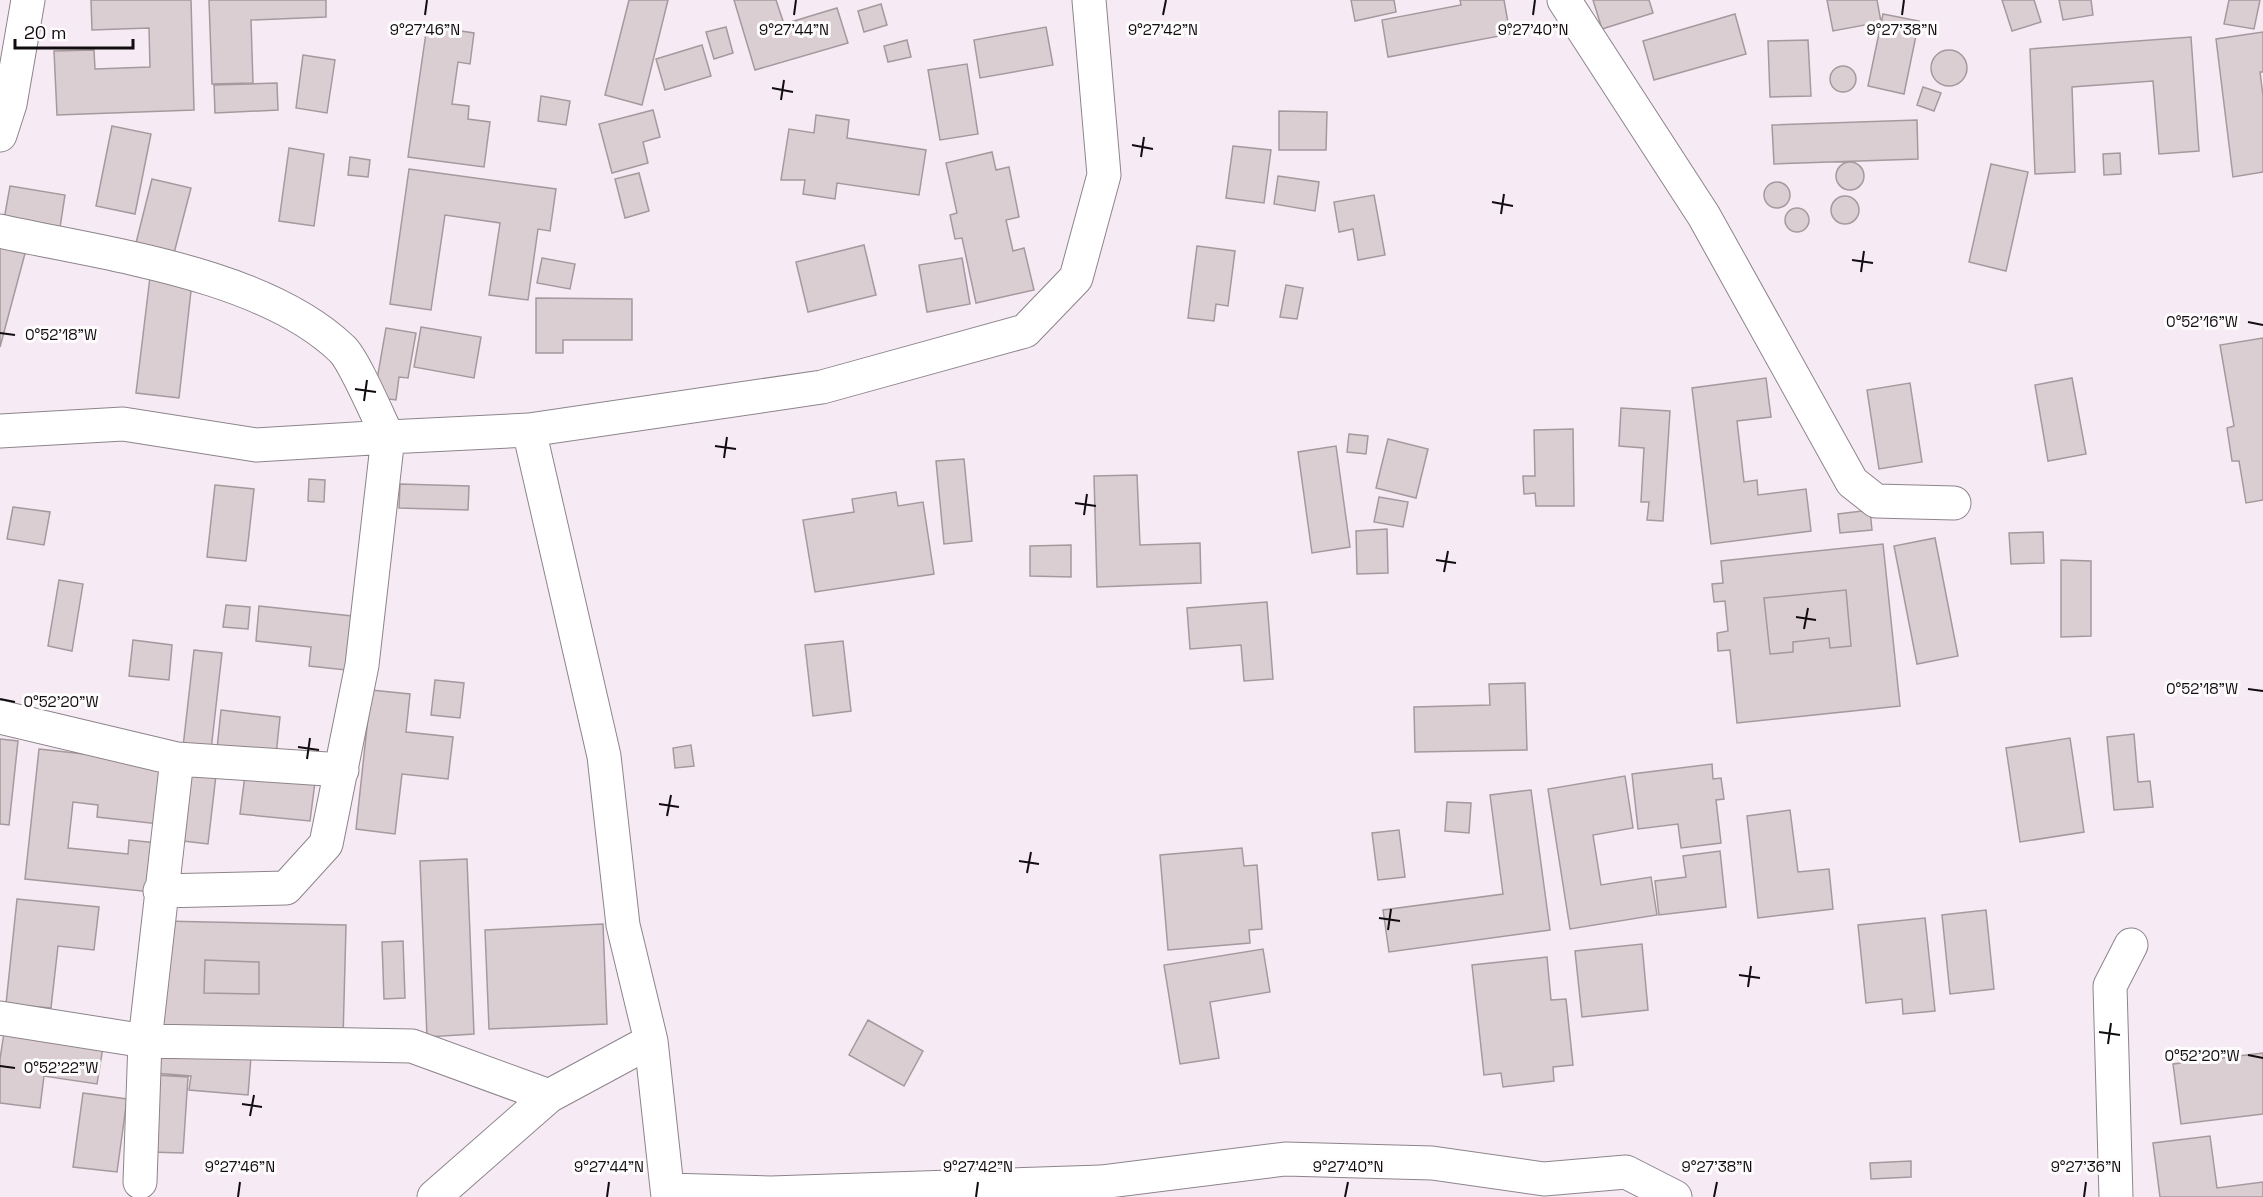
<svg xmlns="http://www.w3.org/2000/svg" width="2263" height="1197" font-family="'Space Grotesk',sans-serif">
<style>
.building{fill:#dbced2;stroke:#a6999d;stroke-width:1.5;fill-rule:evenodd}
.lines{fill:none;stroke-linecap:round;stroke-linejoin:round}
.minor-casing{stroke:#8d848b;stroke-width:35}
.minor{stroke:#fff;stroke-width:33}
.ticks{fill:none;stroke:#100c0f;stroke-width:2}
.ticks-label{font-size:15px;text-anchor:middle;fill:#100c0f;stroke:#fefcfd;stroke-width:6;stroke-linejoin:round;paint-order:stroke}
</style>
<rect width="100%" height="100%" fill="#f6ebf4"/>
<path class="building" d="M91,0h100l3,110 -137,5 -3,-64 40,-1 1,19 55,-2 -1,-39 -57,2z
M209,0h117v17l-75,3 2,63 -41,1z
M629,0h39l-26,105 -37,-10z
M734,0h42l8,24 53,-16 11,35 -93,27z
M1351,0h43l2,12 -41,9z
M1460,0h44l6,34 -122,23 -6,-37 79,-15z
M1593,0h56l4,13 -51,16z
M1827,0h50l4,22 -48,9z
M2002,0h32l7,22 -29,9z
M2059,0h32l2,15 -30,5z
M2229,0h31l-6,29 -30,-5z
M881,4l6,21 -23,7 -6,-21z
M1735,14l11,40 -92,26 -11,-39z
M1883,14l36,7 -15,73 -36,-8z
M427,26l47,7 -4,31 -12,-2 -6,42 17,2 -1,13 22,3 -6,45 -76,-10z
M726,27l7,26 -19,6 -8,-27z
M1046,27l7,38 -73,13 -6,-38z
M2263,32v40h-3l3,24v76l-30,5 -17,-138z
M2191,37l8,114 -40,3 -6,-73 -81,6 3,85 -40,2 -5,-125z
M907,40l4,17 -23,5 -4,-16z
M1808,40l3,56 -41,1 -2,-56z
M702,45l9,31 -46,14 -9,-31z
M1931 68a18 18 0 1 1 36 0a18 18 0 1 1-36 0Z
M303,55l32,5 -8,53 -31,-5z
M967,64l11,70 -38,6 -12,-70z
M1830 79a13 13 0 1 1 26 0a13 13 0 1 1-26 0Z
M277,83l1,27 -63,3 -1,-28z
M1923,87l18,6 -7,18 -17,-6z
M541,96l29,5 -4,24 -28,-4z
M653,110l7,27 -17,5 5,21 -36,10 -13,-49z
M1279,111l48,1 -1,38h-47z
M816,115l33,5 -2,18 79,12 -7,45 -82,-12 -2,16 -32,-5 2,-14h-24l8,-51 25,4z
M1917,120l1,39 -144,5 -2,-39z
M112,126l39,8 -16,80 -39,-8z
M1233,146l38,4 -7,53 -38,-5z
M289,148l35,6 -10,72 -35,-5z
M992,152l4,18 13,-3 10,50 -13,3 7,31 11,-3 10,42 -58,13 -14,-65 -7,1 -5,-24 7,-2 -11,-50z
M2120,153l1,21 -17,1 -1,-21z
M350,157l20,3 -2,17 -20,-2z
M1836 176a14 14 0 1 1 28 0a14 14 0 1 1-28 0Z
M1991,164l37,8 -22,99 -37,-9z
M409,169l147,20 -6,42 -12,-2 -10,71 -39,-5 11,-72 -55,-8 -14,95 -41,-6z
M639,173l10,38 -24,7 -10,-39z
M1278,176l41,6 -4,29 -41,-7z
M152,179l39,9 -18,69 -38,-10z
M1764 195a13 13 0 1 1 26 0a13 13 0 1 1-26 0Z
M10,186l55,9 -6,39 -56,-9z
M1374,195l11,60 -27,5 -5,-31 -14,3 -5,-30z
M1831 210a14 14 0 1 1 28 0a14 14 0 1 1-28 0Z
M1785 220a12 12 0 1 1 24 0a12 12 0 1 1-24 0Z
M0,239l27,7 -27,101z
M864,245l12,50 -68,17 -12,-50z
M1197,246l38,5 -7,55 -12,-2 -2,17 -26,-3z
M542,258l33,6 -5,25 -33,-6z
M962,258l8,46 -43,8 -8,-47z
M150,277l42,5 -13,116 -43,-5z
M1286,285l17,3 -6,31 -17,-2z
M536,298l96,1v41h-69v13h-27z
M421,327l60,10 -7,41 -60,-11z
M386,328l30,5 -8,45 -9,-1 -3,23 -22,-3z
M2263,338v162l-17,3 -7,-42h-7l-5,-33 7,-2 -14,-81z
M1766,378l5,39 -34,4 7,61 13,-2 1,15 48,-6 5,42 -100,13 -19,-156z
M2072,378l14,76 -38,7 -13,-76z
M1910,383l12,79 -43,7 -12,-79z
M1621,408l49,3 -7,110 -16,-1 2,-18h-8l3,-54 -25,-2z
M1573,429l1,77h-38l-1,-13 -11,1 -1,-18h12l-1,-46z
M1349,434l19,2 -2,18 -19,-2z
M1388,439l40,10 -12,49 -40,-10z
M1336,446l14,101 -38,6 -14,-101z
M964,459l8,82 -28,3 -8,-83z
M1137,475l3,70 60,-2 1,40 -104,4 -3,-111z
M309,479l16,1 -1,22 -16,-1z
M400,484l69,2 -1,24 -69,-2z
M215,485l39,4 -8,72 -39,-4z
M896,492l2,14 25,-4 11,72 -119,18 -12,-72 51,-8 -2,-13z
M1379,497l29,5 -5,25 -29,-5z
M13,507l37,5 -6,33 -37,-6z
M1870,510l2,20 -32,3 -2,-19z
M1387,529l1,44 -31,1 -1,-43z
M2043,532l1,31 -33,1 -2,-31z
M1935,538l23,118 -41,8 -23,-118z
M1883,544l17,162 -163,17 -7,-73 -12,1 -1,-18 11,-2 -3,-30 -11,1 -2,-18 11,-1 -2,-22zM1846,590l5,56 -21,2 -1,-10 -36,4v10l-23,2 -6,-56z
M1071,545v32l-41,-1v-30z
M2061,560l30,1v75l-30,1z
M59,580l24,4 -11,67 -24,-5z
M1846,590l5,56 -21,2 -1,-10 -36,4v10l-23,2 -6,-56z
M1267,602l6,77 -29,2 -3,-36 -51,4 -3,-41z
M226,605l24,2 -2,22 -25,-2z
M259,606l93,10 -6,54 -37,-4 2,-19 -55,-6z
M133,640l39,5 -3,35 -40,-4z
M843,641l8,70 -38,5 -8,-71z
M194,650l28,3 -11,97 -28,-3z
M435,680l29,3 -4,35 -29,-3z
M1525,683l2,67 -112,2 -1,-45 76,-2 -1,-21z
M371,690l39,4 -4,38 47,5 -5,42 -46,-5 -7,60 -39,-5z
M221,710l59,7 -4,38 -59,-6z
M2134,734l4,48 12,-1 3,26 -39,3 -7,-73z
M2070,738l14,94 -64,10 -14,-94z
M0,739l18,2 -9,84 -9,-1z
M691,745l3,21 -19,2 -2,-20z
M39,749l127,14 -7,61 -62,-7 1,-12 -25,-3 -5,46 60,6 1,-14 28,3 -5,49 -127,-13z
M1712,764l1,15 8,-1 3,21 -8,1 5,43 -40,5 -3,-24 -40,5 -6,-55z
M183,772l33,3 -8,69 -33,-4z
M245,775l70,7 -5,39 -70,-7z
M1625,776l8,52 -40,7 8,50 50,-8 6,38 -87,14 -22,-140z
M1531,790l19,140 -161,22 -6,-42 120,-16 -13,-99z
M1447,802l24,1 -2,30 -24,-2z
M1790,810l8,62 31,-3 4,40 -75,9 -11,-102z
M1399,830l6,47 -27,3 -6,-47z
M1242,848l2,18 13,-1 5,64 -13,1 1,13 -82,7 -8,-95z
M1720,851l6,56 -67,8 -4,-34 31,-4 -3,-21z
M467,859l7,175 -47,3 -7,-176z
M17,899l82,8 -5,43 -36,-4 -7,62 -45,-4z
M1986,910l8,79 -44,5 -8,-79z
M1925,918l10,93 -32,3 -1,-15 -36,4 -8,-78z
M161,921l185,4 -3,114 -185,-4zM205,960l54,2v32l-55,-1z
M603,924l4,100 -118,5 -4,-99z
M403,941l2,57 -21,1 -2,-57z
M1642,944l6,66 -66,7 -7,-66z
M1263,949l7,43 -60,10 9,56 -39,6 -16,-99z
M1547,957l4,43 15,-1 7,66 -20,2 1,14 -51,6 -2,-14 -17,2 -12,-110z
M205,960l54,2v32l-55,-1z
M868,1020l55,31 -19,35 -55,-31z
M4,1033l99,14 -6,37 -53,-8 -4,32 -40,-5v-44z
M156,1050l95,7 -3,38 -59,-5 2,-14 -37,-3z
M2263,1053v61l-82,10 -8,-60z
M154,1075l34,2 -5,76 -34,-1z
M83,1093l44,6 -10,73 -44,-5z
M2210,1136l7,52 46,-6v15h-103l-7,-54z
M1911,1161v16l-40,2 -1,-16z"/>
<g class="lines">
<g class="minor-casing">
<path id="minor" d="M1564,0l140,216 148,266 24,19 78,2
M0,135l10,-31 18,-104
M0,231c104,23 263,42 342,118 12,11 37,70 46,88l141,-7
M0,431l123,-7 133,21 132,-8 -26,228 -36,179 -40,44 -126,3
M0,717l177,42 165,11
M0,1018l145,23 267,5 137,50
M140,1182l5,-141 32,-282
M668,1190l103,3 330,-11 184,-23 147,4 112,16 82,-7 49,25
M434,1197l115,-101 102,-55
M668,1197l-17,-156 -28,-116 -19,-169 -75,-326 293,-43 203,-56 51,-53 28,-103 -15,-175
M2116,1197l-6,-211 21,-41"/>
</g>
<use href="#minor" class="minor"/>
</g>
<path class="ticks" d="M425,15l2,-15M794,15l2,-15M1163,15l3,-15M1533,15l2,-15M1902,15l2,-15M772,88l21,4M781,100l3,-20M1132,145l21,4M1141,157l3,-20M1492,202l21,4M1501,214l3,-20M1852,260l21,3M1861,272l3,-21M2248,322l15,3M0,333l15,2M355,389l21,3M364,401l3,-21M715,446l21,3M724,458l3,-21M1075,503l21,3M1084,515l3,-21M1436,560l20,3M1444,572l4,-21M1796,617l20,3M1804,629l4,-21M2248,689l15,2M0,699l15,3M298,747l21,3M307,759l3,-21M659,804l20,3M667,816l4,-21M1019,861l20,3M1027,873l4,-21M1379,918l21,3M1388,930l3,-21M1739,975l21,3M1748,987l3,-21M2099,1032l21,3M2108,1044l3,-21M2248,1055l15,3M0,1066l15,2M242,1104l20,3M250,1116l4,-21M238,1197l2,-15M607,1197l2,-15M976,1197l2,-15M1345,1197l3,-15M1714,1197l3,-15M2084,1197l2,-15"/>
<g class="ticks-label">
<text x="425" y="35">9°27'46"N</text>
<text x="794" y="35">9°27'44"N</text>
<text x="1163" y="35">9°27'42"N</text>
<text x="1533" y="35">9°27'40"N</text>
<text x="1902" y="35">9°27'38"N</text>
<text x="2202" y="327">0°52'16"W</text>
<text x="61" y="340">0°52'18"W</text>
<text x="2202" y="694">0°52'18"W</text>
<text x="61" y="707">0°52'20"W</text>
<text x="2202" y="1061">0°52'20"W</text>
<text x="61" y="1073">0°52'22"W</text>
<text x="240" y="1172">9°27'46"N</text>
<text x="609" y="1172">9°27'44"N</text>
<text x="978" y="1172">9°27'42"N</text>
<text x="1348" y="1172">9°27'40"N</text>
<text x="1717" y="1172">9°27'38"N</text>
<text x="2086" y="1172">9°27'36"N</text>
</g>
<path d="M15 39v9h118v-9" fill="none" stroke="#100c0f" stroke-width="3"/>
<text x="24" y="39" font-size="18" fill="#100c0f" stroke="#fefcfd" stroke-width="4.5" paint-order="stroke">20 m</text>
</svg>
